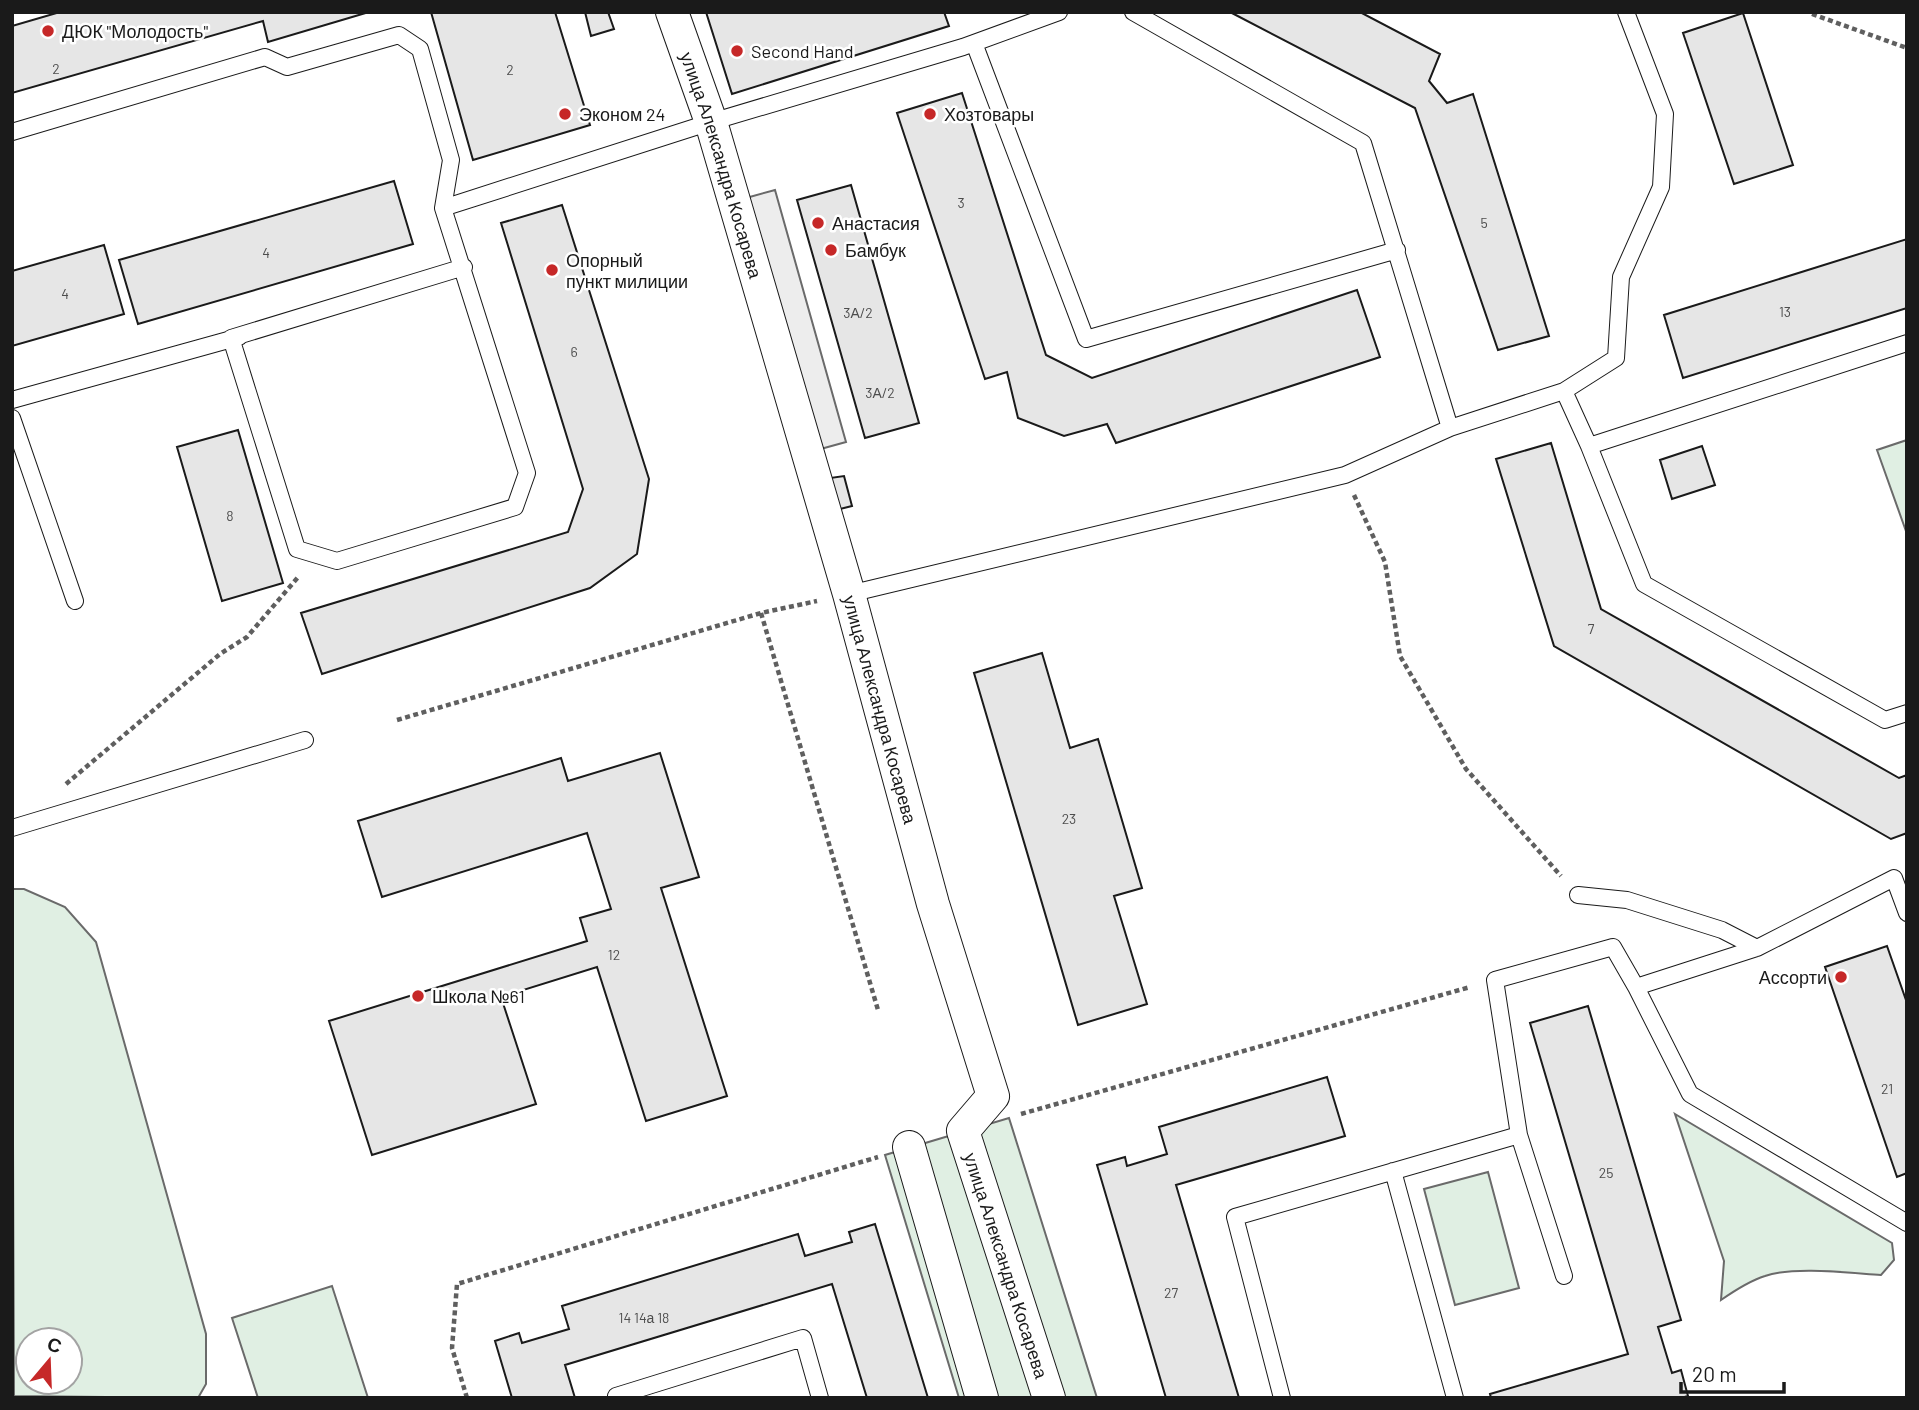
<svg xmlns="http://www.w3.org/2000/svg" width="1919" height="1410" font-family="Barlow,sans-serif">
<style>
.green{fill:#e0efe3;stroke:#6a6a6a;stroke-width:2;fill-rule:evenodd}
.parking{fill:#ededed;stroke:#6a6a6a;stroke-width:2}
.building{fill:#e6e6e6;stroke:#1a1a1a;stroke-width:2}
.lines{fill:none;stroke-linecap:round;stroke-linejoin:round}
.lane-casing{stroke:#1a1a1a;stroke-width:18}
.street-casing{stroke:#1a1a1a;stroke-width:34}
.path{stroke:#5f5f5f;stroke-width:4.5;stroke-dasharray:5 3.5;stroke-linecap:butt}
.lane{stroke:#fff;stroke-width:16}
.street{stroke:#fff;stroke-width:32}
.poi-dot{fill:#c62828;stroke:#fff;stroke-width:2.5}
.labels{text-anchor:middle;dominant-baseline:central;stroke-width:5;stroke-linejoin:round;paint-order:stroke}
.number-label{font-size:14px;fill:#4d4d4d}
.poi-label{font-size:18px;fill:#1a1a1a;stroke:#fff;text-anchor:start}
.street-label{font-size:18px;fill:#1a1a1a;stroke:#fff}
</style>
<rect width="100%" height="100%" fill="#fff"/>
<path class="green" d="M1907,440v94l-30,-84z
M12,889h12l41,18 31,35 110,392v50l-8,14 -184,-2zM70,1340v42h-42v-42z
M1675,1114l217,129 2,17 -13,15c-31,-2 -87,-9 -116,1 -16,5 -31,15 -44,24l3,-39z
M1009,1118l88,280h-138l-74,-243z
M1488,1172l31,116 -64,17 -31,-116z
M332,1286l36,112h-110l-26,-80z"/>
<path class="parking" d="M775,190l71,252 -29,8 -71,-252z"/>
<path class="building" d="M60,12h309l-101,30 -5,-21 -251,72v-67z
M431,12h124l35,113 -117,35z
M585,12h23l6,17 -23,7z
M706,12h238l5,14 -217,68z
M1230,12h130l80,42 -11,27 18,22 26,-9 76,242 -51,14 -83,-242z
M1743,13l50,152 -59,19 -51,-151z
M962,93l84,262 46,23 265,-88 23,67 -264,86 -9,-19 -43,12 -46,-18 -11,-46 -22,7 -88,-266z
M394,181l19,63 -275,80 -19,-64z
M851,185l68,238 -54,15 -68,-238z
M562,205l87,274 -12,75 -47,34 -268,86 -21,-61 267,-81 15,-43 -82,-266z
M1907,239v69l-224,70 -19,-63z
M104,245l20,69 -112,32v-75z
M238,430l45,153 -61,18 -45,-154z
M1551,443l50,166 298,169 8,-3v58l-16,6 -337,-193 -58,-187z
M1702,446l13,39 -43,14 -12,-39z
M844,476l8,30 -20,5 -9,-32z
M1042,653l28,95 28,-9 44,149 -28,8 33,108 -69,21 -104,-352z
M660,753l39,124 -38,11 66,208 -81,25 -49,-154 -96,30 35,107 -164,51 -43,-134 258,-80 -7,-23 31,-9 -24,-76 -205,64 -24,-76 203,-63 7,23z
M1887,946l20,57v170l-10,4 -72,-210z
M1588,1006l93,314 -23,7 14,46 9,-3 7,26 -7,2h-190l-1,-4 138,-40 -98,-331z
M1327,1077l18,59 -169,49 63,213h-73l-69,-233 28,-8 2,9 40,-12 -8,-27z
M875,1224l53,174h-61l-35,-114 -267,81 10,33h-63l-17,-57 24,-8 3,10 47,-14 -7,-23 236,-72 7,22 47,-14 -3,-10z"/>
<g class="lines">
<g class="lane-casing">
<path id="lane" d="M1133,12l230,131 87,285 114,-37 52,-33 5,-81 40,-90 4,-73 -39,-102
M974,43l112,296 311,-89
M12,132l253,-75 22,10 112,-32 21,14 31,111 -8,48 84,265 -12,34 -178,54 -40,-12 -66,-211 233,-71
M443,208l268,-86 252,-75 96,-35
M1564,391l25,55 55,138 241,136 22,-7
M12,400l227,-63
M12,418l63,183
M1589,446l318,-103
M849,594l496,-119 105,-47
M12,828l293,-88
M1578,895l49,5 95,30 35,18 137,-70 13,35
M1636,987l121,-39
M1393,1171l62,227
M1564,1276l-45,-141 -24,-155 118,-33 23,40 54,107 217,129
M617,1398l-1,-2 187,-58 17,60
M1282,1398l-47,-181 284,-82"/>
</g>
<g class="street-casing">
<g id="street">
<path id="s1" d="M672,12l39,110 138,472 84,310 60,192 -30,35 86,267"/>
<path d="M909,1147l73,251"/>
</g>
</g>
<path class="path" d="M1812,14l95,34
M1354,495l31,67 15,94 66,113 95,107
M761,613l117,397
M397,720l364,-107 56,-12
M66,784l154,-130 27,-17 52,-61
M1021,1114l449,-127
M467,1398l-15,-50 5,-64 421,-127"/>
<use href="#lane" class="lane"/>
<use href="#street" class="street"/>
</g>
<g class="poi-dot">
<circle cx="48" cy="31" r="7"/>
<circle cx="737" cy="51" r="7"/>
<circle cx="565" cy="114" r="7"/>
<circle cx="930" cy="114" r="7"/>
<circle cx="818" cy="223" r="7"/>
<circle cx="831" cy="250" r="7"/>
<circle cx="552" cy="270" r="7"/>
<circle cx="1841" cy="977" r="7"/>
<circle cx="418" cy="996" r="7"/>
</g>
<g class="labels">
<g class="number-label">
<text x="56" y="68">2</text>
<text x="510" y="69">2</text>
<text x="961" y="202">3</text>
<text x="1484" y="222">5</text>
<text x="266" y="252">4</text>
<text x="65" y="293">4</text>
<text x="1785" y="311">13</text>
<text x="858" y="312">3А/2</text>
<text x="574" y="351">6</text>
<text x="880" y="392">3А/2</text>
<text x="230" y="515">8</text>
<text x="1591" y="628">7</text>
<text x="1069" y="818">23</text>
<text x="614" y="954">12</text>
<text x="1887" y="1088">21</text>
<text x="1606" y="1172">25</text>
<text x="1171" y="1292">27</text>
<text x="644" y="1317">14 14а 18</text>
</g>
<g class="poi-label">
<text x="62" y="31">ДЮК "Молодость"</text>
<text x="751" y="51">Second Hand</text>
<text x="579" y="114">Эконом 24</text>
<text x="944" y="114">Хозтовары</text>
<text x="832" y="223">Анастасия</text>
<text x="845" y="250">Бамбук</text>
<text x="566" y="260">Опорный<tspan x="566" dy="21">пункт милиции</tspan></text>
<text x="1827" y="977" text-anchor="end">Ассорти</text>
<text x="432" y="996">Школа №61</text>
</g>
<g class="street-label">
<text stroke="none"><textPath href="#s1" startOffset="161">улица Александра Косарева</textPath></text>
<text stroke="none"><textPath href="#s1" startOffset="728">улица Александра Косарева</textPath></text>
<text stroke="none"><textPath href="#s1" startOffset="1318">улица Александра Косарева</textPath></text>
</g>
</g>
<rect width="1919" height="1410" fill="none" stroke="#1a1a1a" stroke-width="28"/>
<g transform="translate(49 1361) rotate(19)"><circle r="33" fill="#ffffff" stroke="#a3a3a3" stroke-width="2"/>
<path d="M0-5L12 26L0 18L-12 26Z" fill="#c62828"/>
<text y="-10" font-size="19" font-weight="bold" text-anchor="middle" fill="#1a1a1a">С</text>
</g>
<path d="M1681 1382v10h103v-10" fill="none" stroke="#1a1a1a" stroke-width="3.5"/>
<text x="1692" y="1382" font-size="21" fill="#1a1a1a" stroke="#ffffff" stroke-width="5" paint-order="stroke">20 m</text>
</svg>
